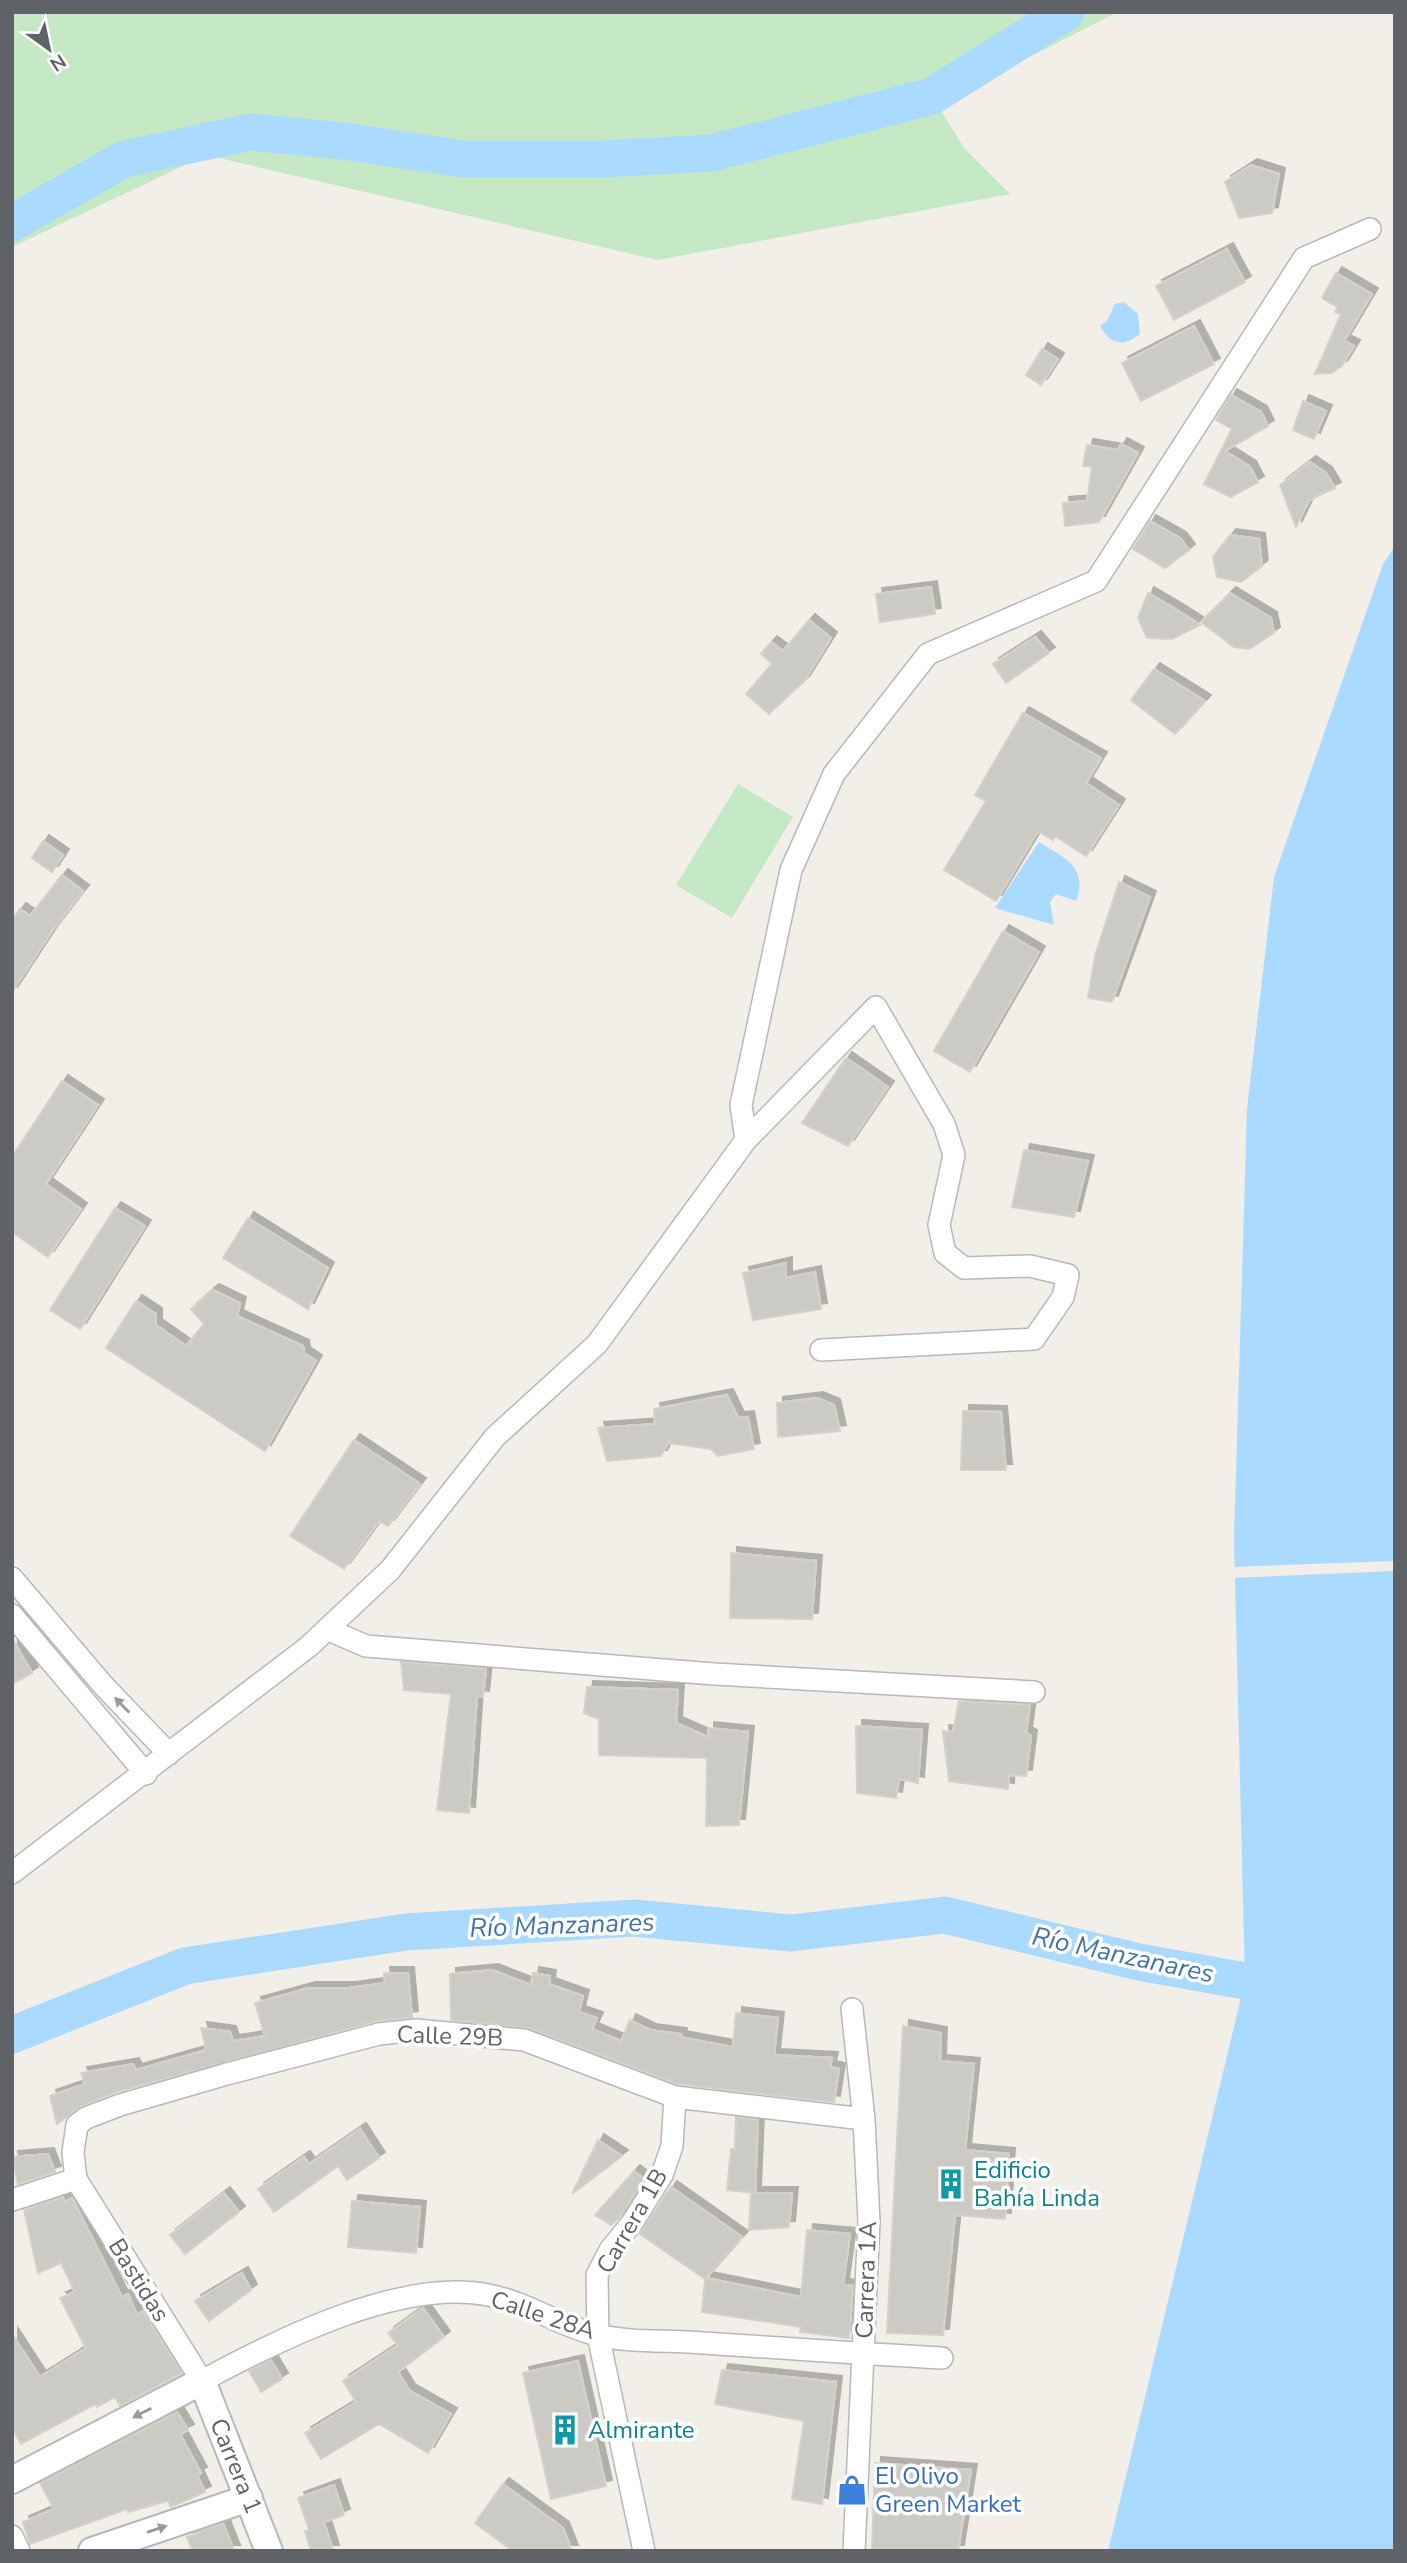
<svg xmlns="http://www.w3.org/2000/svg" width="1407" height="2563" font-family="'Nunito Sans',sans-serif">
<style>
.green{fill:#c5e8c5}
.water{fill:#aadaff}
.pier{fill:#f1efe8}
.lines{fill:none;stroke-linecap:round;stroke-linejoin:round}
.river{stroke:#aadaff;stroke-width:37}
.building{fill:#cccac5;stroke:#d6d1c6;stroke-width:2;filter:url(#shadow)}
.minor-casing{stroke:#b5b8bc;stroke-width:24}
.tertiary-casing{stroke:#b5b8bc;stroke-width:30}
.minor{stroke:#fff;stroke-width:21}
.tertiary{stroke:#fff;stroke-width:26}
.oneway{fill:#979a9d}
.labels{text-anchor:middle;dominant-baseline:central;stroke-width:7;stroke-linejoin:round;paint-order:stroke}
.street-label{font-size:24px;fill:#5f6368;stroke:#fff}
.culture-label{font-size:24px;fill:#0d838f;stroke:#fff;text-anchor:start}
.shop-label{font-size:24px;fill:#366cbe;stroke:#fff;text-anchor:start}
.water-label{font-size:26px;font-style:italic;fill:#4174aa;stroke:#fff}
</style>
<defs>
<filter id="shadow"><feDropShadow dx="6" dy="-6" stdDeviation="0" flood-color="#0004"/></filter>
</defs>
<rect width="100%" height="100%" fill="#f1efe8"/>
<path class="green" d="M12,12h1106l-181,92 27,44 46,46 -352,66 -452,-105 -194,92z
M738,784l55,33 -61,101 -56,-33z"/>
<path class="water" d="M1124,302l14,12 2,20c-16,13 -30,11 -40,-8l7,-5 8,-17z
M1395,546v2005h-287l137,-570 -11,-442 13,-430 27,-232 109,-313z
M1039,842c25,16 50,25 37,59l-20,-7 -6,8 4,23 -59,-17z"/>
<path class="pier" d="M1395,1561v10l-164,7v-11z"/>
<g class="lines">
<path class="river" d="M12,223l112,-64 127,-27 92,9 120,18h140l109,-6 220,-57 134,-84
M12,2035l173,-69 221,-34 228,-14 157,15 154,-18 194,47 106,19"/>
</g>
<path class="building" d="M1251,165l28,9 -7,39 -33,5 -14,-36z
M1227,249l18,33 -71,38 -18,-34z
M1336,273l36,21 -28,47 10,5 -12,20 -11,7 -16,1 26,-60 -6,-2 2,-5 -15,-9z
M1194,326l20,38 -73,37 -19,-38z
M1042,349l16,10 -17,26 -15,-10z
M1231,395l30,17 7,14 -43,25 25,16 8,15 -27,15 -27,-13 28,-55 -16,-9z
M1303,401l23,10 -12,28 -21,-9z
M1121,444l17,9 -39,69 -34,4 -2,-23 24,-2 5,-34 -9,-1 4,-21 31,5z
M1310,462l16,11 9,15 -26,12 -13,27 -16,-42z
M1150,521l30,17 9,12 -24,18 -32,-19z
M1230,535l29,4 3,27 -21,16 -24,-5 -4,-20z
M931,587l4,27 -55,8 -4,-28z
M1148,593l29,17 23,15 -28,14 -25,-1 -9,-20z
M1230,593l41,25 3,15 -25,16 -15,-2 -33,-25z
M809,620l22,18 -27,43 -35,33 -23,-20 26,-30 -11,-10 10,-12 12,9z
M1035,637l14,16 -43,30 -13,-19z
M1154,669l51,32 -30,33 -44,-34z
M1023,713l78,45 -15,25 33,22 -33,51 -31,-20 -2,4 -15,-9 -42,70 -52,-31 42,-69 -11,-6z
M43,841l20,14 -11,17 -20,-14z
M62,875l21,16 -31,40 -40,61v-72l8,-11 10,7z
M1119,882l31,15 -38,105 -24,-4 7,-42z
M1003,931l36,21 -69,120 -36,-21z
M846,1058l42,29 -40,59 -46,-23z
M62,1081l36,24 -52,79 35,25 -33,48 -36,-25v-75z
M1024,1150l64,11 -14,56 -62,-10z
M115,1208l30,18 -65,103 -30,-19z
M248,1218l80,50 -20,41 -85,-51z
M786,1263v15l29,-6 6,37 -68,11 -10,-47z
M213,1290l27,13 -3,13 66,30 1,7 12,8 -51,90 -159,-103 30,-47 20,13v11l30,21 18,-22 -13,-15z
M727,1395l11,23 10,-1 6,32 -36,7 -7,-7 -43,-6 -7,13 -54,5 -9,-33 57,-4 -1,-15z
M817,1398l17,7 6,26 -62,6 -1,-34z
M963,1411l38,1 5,58h-45z
M354,1440l66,44 -32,42 -9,-5 -35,48 -54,-33z
M731,1553l85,8 -4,58 -82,-1z
M12,1638l20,35 -20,11z
M401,1662l85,7 -3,28 -6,-1 -8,117 -32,-3 14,-116 -47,-4z
M587,1687l91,3 -2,33 32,14v-9l40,4 -9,93 -33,1 1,-68 -108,-3v-36l-15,-6z
M959,1701l71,4 -4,28 5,3 -5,40 -17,-1 -1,14 -59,-8 -6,-50 10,1z
M856,1726l66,4 -4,53 -19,-4 -3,19 -39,-5z
M492,1970l39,15 2,-12 17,3 -1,8 34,12 -4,16 18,6 -5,11 29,12 9,-21 20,10 31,4 -1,3 53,10 3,-34 42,5 -4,37 58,3 -2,9 9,2 -5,33 -156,-18 -150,-56 -77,-8 -1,-46z
M384,1973h24l4,44 -36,4 -260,71 -35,14 -24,18 -7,-28 35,-12 -4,-11 52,-9 3,6 70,-20 -5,-22 29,4 3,9 32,-5 -10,-33 54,-15h40l36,-5z
M903,2026l38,7 -1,28 34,3 -9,86 44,4 -4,65 -50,-4 -12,120 -56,-2z
M736,2117l22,3 -3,73 -28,-3 4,-41 4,1z
M360,2129l19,29 -32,22 -9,-14 -64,46 -16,-23 46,-32 5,7z
M598,2140l24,16 -50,38z
M48,2154l7,18 -37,12 -6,-27z
M634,2171l10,8 -26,40 -7,6 -16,-10z
M671,2187l71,50 -36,41 95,19 6,-67 43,4 -7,51 10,1 -4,52 -49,-6 1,-5 -99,-15 3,-33 -65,-45z
M224,2193l15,19 -54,42 -15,-19z
M751,2193h41l-3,34 -40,3z
M63,2197l2,5 7,-4 50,99 6,-3 9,21 6,-4 39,62 -62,33 -5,-9 -18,10 -2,-3 -74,40 -9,-16v-94l28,43 46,-29 -26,-50 15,-6 -14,-29 -23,10 -14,-63z
M352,2201l68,6 -4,46 -68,-6z
M242,2273l9,17 -42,31 -14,-20z
M423,2308l21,29 -46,35 11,18 42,24 -23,39 -49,-29 -58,35 -16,-26 51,-31 -13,-21 55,-36 -10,-12z
M271,2360l11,19 -21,13 -12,-21z
M578,2361l28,125 -55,13 -28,-126z
M722,2370l114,12 -14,122 -30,-5 12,-78 -89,-17z
M177,2412l11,18 -8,4 21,39 -4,2 8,17 -34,15 -3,-6 -40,11 -1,-3 -97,35 -7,-22 31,-13 -14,-26z
M875,2463l96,7 -13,81h-86z
M503,2484l60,44 9,23h-59l-38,-28z
M334,2485l10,30 -20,7 9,29h-22l-6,-20 4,-1 -11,-32z
M223,2523l11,28h-41l-6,-14z"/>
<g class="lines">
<g class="minor-casing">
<path id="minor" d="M746,1140l-5,-35 50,-235 43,-96 94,-120 168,-73 208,-323 66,-29
M12,1578l91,107 66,69
M12,1615l134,159
M329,1630l37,16 348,28 320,18
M12,1873l296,-226 82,-77 105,-133 102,-93 149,-204 130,-133 68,117 10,31 -15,70 6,28 19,15 66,-2 38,9 -5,22 -29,42 -213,11
M852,2009l12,110 5,102 -15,330
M864,2119l-189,-22 -151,-57 -108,-10 -37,4 -152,40 -107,31 -34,13 -9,7 -4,27 3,27 126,202c75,-41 199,-103 286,-86 38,7 72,31 109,40 33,8 72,5 106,8 80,5 159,11 239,15
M12,2200l64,-21
M12,2536l7,15
M644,2551l-46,-216 -1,-60 13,-25 22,-27 30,-48 10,-29 3,-49"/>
</g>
<g class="tertiary-casing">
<path id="tertiary" d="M12,2480l190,-99 67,170
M92,2551l157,-53"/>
</g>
<use href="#minor" class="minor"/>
<use href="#tertiary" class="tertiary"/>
</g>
<defs><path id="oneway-solid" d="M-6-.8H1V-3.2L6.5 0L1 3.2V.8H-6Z" transform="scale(1.75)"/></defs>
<g class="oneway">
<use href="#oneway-solid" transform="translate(122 1705) rotate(-134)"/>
<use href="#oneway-solid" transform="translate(142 2413) rotate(153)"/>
<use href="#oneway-solid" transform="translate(157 2529) rotate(-19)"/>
</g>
<defs>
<g id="building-bare" transform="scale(2.415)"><path d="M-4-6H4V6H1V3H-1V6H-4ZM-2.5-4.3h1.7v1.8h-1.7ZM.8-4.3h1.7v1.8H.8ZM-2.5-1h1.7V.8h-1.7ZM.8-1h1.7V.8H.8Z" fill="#0f9aa8" stroke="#fff" stroke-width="2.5" paint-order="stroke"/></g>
<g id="shop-bare" transform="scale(2.415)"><path d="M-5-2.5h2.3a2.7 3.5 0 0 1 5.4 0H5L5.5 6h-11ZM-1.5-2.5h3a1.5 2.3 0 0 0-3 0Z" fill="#3f7fe0" stroke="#fff" stroke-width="2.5" paint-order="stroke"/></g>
</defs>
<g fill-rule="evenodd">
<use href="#building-bare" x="951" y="2184"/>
<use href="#building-bare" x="565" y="2430"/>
<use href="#shop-bare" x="852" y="2490"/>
</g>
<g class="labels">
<g class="street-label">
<text transform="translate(450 2036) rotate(2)">Calle 29B</text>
<text transform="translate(632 2221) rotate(-60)">Carrera 1B</text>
<text transform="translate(139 2280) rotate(58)">Bastidas</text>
<text transform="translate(866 2280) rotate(-88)">Carrera 1A</text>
<text transform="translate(543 2315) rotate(18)">Calle 28A</text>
<text transform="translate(236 2466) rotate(68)">Carrera 1</text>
</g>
<g class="culture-label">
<text x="974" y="2170">Edificio<tspan x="974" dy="28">Bahía Linda</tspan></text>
<text x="588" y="2430">Almirante</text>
</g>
<g class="shop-label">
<text x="875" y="2476">El Olivo<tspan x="875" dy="28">Green Market</tspan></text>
</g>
<g class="water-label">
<text transform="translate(562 1925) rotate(-2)">Río Manzanares</text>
<text transform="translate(1123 1955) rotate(12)">Río Manzanares</text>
</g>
</g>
<rect width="1407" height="2563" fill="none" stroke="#5f6368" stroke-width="28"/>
<g transform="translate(49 49) rotate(147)" stroke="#ffffff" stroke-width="5" paint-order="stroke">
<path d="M0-5L12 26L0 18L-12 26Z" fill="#5f6368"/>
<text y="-10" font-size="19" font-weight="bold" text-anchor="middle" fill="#5f6368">N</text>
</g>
</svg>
